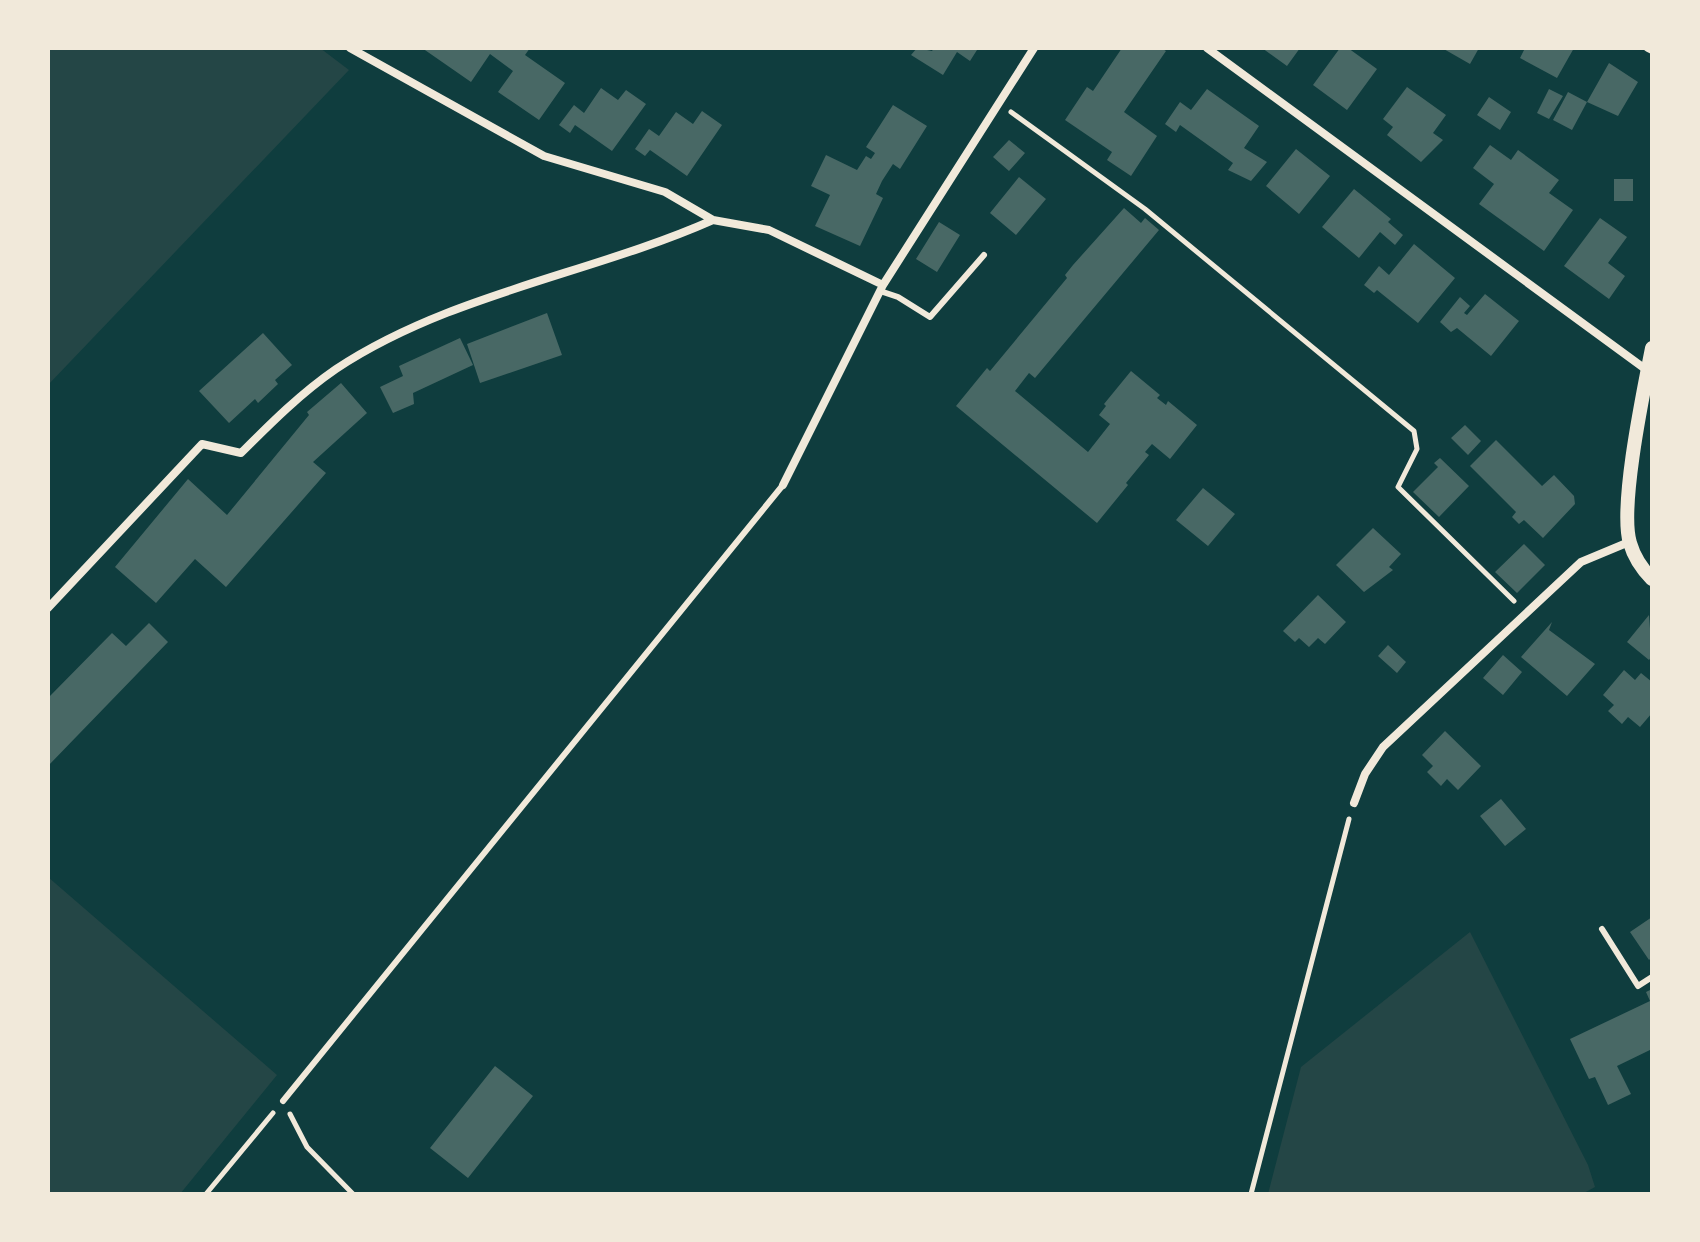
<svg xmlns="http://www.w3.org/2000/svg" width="1700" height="1242" font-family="'PT Sans',sans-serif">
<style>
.green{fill:#244646}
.building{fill:#486865}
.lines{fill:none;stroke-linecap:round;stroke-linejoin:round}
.path{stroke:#f1e9da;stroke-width:5}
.service{stroke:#f1e9da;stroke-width:6}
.minor{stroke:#f1e9da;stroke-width:8}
.tertiary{stroke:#f1e9da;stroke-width:14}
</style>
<rect width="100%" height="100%" fill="#0f3d3e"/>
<path class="green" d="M48,48h272l29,22 -301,315z
M48,877l229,198 -97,119h-132z
M1470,932l118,233 7,22 -13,7h-314l33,-127z"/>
<path class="building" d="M422,48h108l-5,7 40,28 -26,37 -41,-28 15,-21 -23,-17 -19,28z
M917,48l15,3 2,-3 43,2 -7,11 -13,-9 -14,23 -32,-20z
M1122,48h39l5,3 -42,61 33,24 -26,40 -24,-16 5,-8 -47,-32 22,-33 6,4z
M1262,48h38l-13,18z
M1340,48h8l29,21 -30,41 -34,-25z
M1442,48h37l-9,16z
M1525,48h49l-17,30 -37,-20z
M1609,63l29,19 -20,34 -31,-14z
M1407,87l39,28 -13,18 10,7 -22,22 -34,-27 6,-8 -10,-8z
M601,88l17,12 8,-10 20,14 -34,47 -37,-26 -5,8 -11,-8 15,-20 10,8z
M1207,89l52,37 -15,22 23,14 -16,19 -23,-11 5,-7 -53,-38 -4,7 -11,-8 15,-22 11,8z
M1549,89l14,7 -14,23 -12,-6z
M1568,92l19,10 -15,28 -19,-10z
M1489,97l22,15 -11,18 -23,-15z
M893,105l34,21 -27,43 -7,-5 -11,17 -6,13 7,4 -23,48 -45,-20 15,-31 -19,-9 15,-31 31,15 9,-14 5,3 4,-6 -9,-6z
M702,111l20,14 -35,51 -37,-26 -5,6 -10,-7 14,-20 10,7 17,-24 17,12z
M1009,140l16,13 -16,18 -16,-14z
M1490,145l21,15 7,-10 41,30 -10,13 24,17 -29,41 -65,-47 15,-20 -21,-16z
M1296,149l34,27 -31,38 -33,-28z
M1019,177l27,22 -30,36 -26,-22z
M1614,179h19v22h-19z
M1354,189l37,30 -3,3 15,13 -8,10 -15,-13 -21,26 -37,-31z
M1124,208l17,15 4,-5 14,12 -124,148 -6,-5 -14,18 73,61 22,-28 -11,-9 7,-9 -2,-2 27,-33 29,24 -3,3 9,7 2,-4 29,24 -27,34 -18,-15 -7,8 4,3 -23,28 2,2 -31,38 -141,-117 31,-38 3,3 77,-93 -2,-3 8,-10z
M1600,218l27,19 -19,26 17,13 -16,23 -45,-33z
M939,222l21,13 -23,37 -21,-13z
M1414,244l41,34 -37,45 -41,-33 -3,3 -10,-8 15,-19 10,9z
M1485,294l34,27 -28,35 -34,-28 -6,4 -11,-10 20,-25 10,9 -6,7 3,2z
M547,313l15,42 -82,28 -13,-39z
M263,333l29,32 -17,15 3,4 -20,19 -3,-4 -26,24 -30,-32z
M460,338l13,27 -60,28 1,11 -21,9 -13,-26 23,-11 -4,-10z
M341,383l26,30 -54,49 13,11 -100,114 -31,-28 -39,44 -41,-36 73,-88 39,36 82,-100 -2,-3z
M1465,425l16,16 -13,14 -17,-17z
M1496,440l46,46 12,-11 20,21 1,8 -32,34 -19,-18 -5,4 -7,-7 4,-5 -46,-46z
M1440,458l29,28 -30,31 -26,-25 25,-25 -4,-4z
M1203,488l32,26 -27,32 -32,-26z
M1373,528l28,26 -12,13 4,3 -29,22 -28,-27z
M1524,544l21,21 -28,28 -22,-21z
M1318,595l28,27 -21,22 -7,-6 -9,9 -10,-9 -4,4 -12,-11z
M1649,615l3,41 -3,4 -22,-18z
M1552,622l-3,8 46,34 -28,32 -46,-39z
M149,623l19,19 -120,124v-68l64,-65 14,13z
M1388,645l18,17 -9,11 -19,-17z
M1503,655l19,17 -19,23 -20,-17z
M1624,670l11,10 6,-7 11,9v31l-12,14 -12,-10 -6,7 -14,-13 6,-6 -11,-10z
M1445,731l36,35 -23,24 -11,-11 -6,7 -14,-14 6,-6 -11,-11z
M1501,799l25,30 -21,17 -25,-30z
M1652,917v40l-3,3 -19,-28z
M1652,989v60l-35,17 14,28 -23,11 -13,-28 -6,2 -19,-40 80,-38 -4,-9z
M495,1066l38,30 -65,82 -38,-30z"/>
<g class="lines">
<path class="path" d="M1011,112l134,97 269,222 3,18 -19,38 116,114
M290,1114l17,33 46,47
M206,1194l67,-81
M1251,1194l98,-375"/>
<path class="service" d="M880,291l18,6 32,20 54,-62
M1602,929l36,57 14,-9
M283,1101l500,-616"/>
<path class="minor" d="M350,48l194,108 121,36 48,28 56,10 114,55
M1207,48l441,323
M1648,48l4,2
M783,485l100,-200 151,-237
M48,608l154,-164 39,9c30,-30 60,-60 95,-84 113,-75 255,-95 377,-149
M1354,803l11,-29 18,-27 198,-185 48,-20"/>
<path class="tertiary" d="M1652,348c-8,41 -33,159 -22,195 4,14 12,26 22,36"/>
</g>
<rect width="1700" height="1242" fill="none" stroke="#f1e9da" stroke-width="100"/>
</svg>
